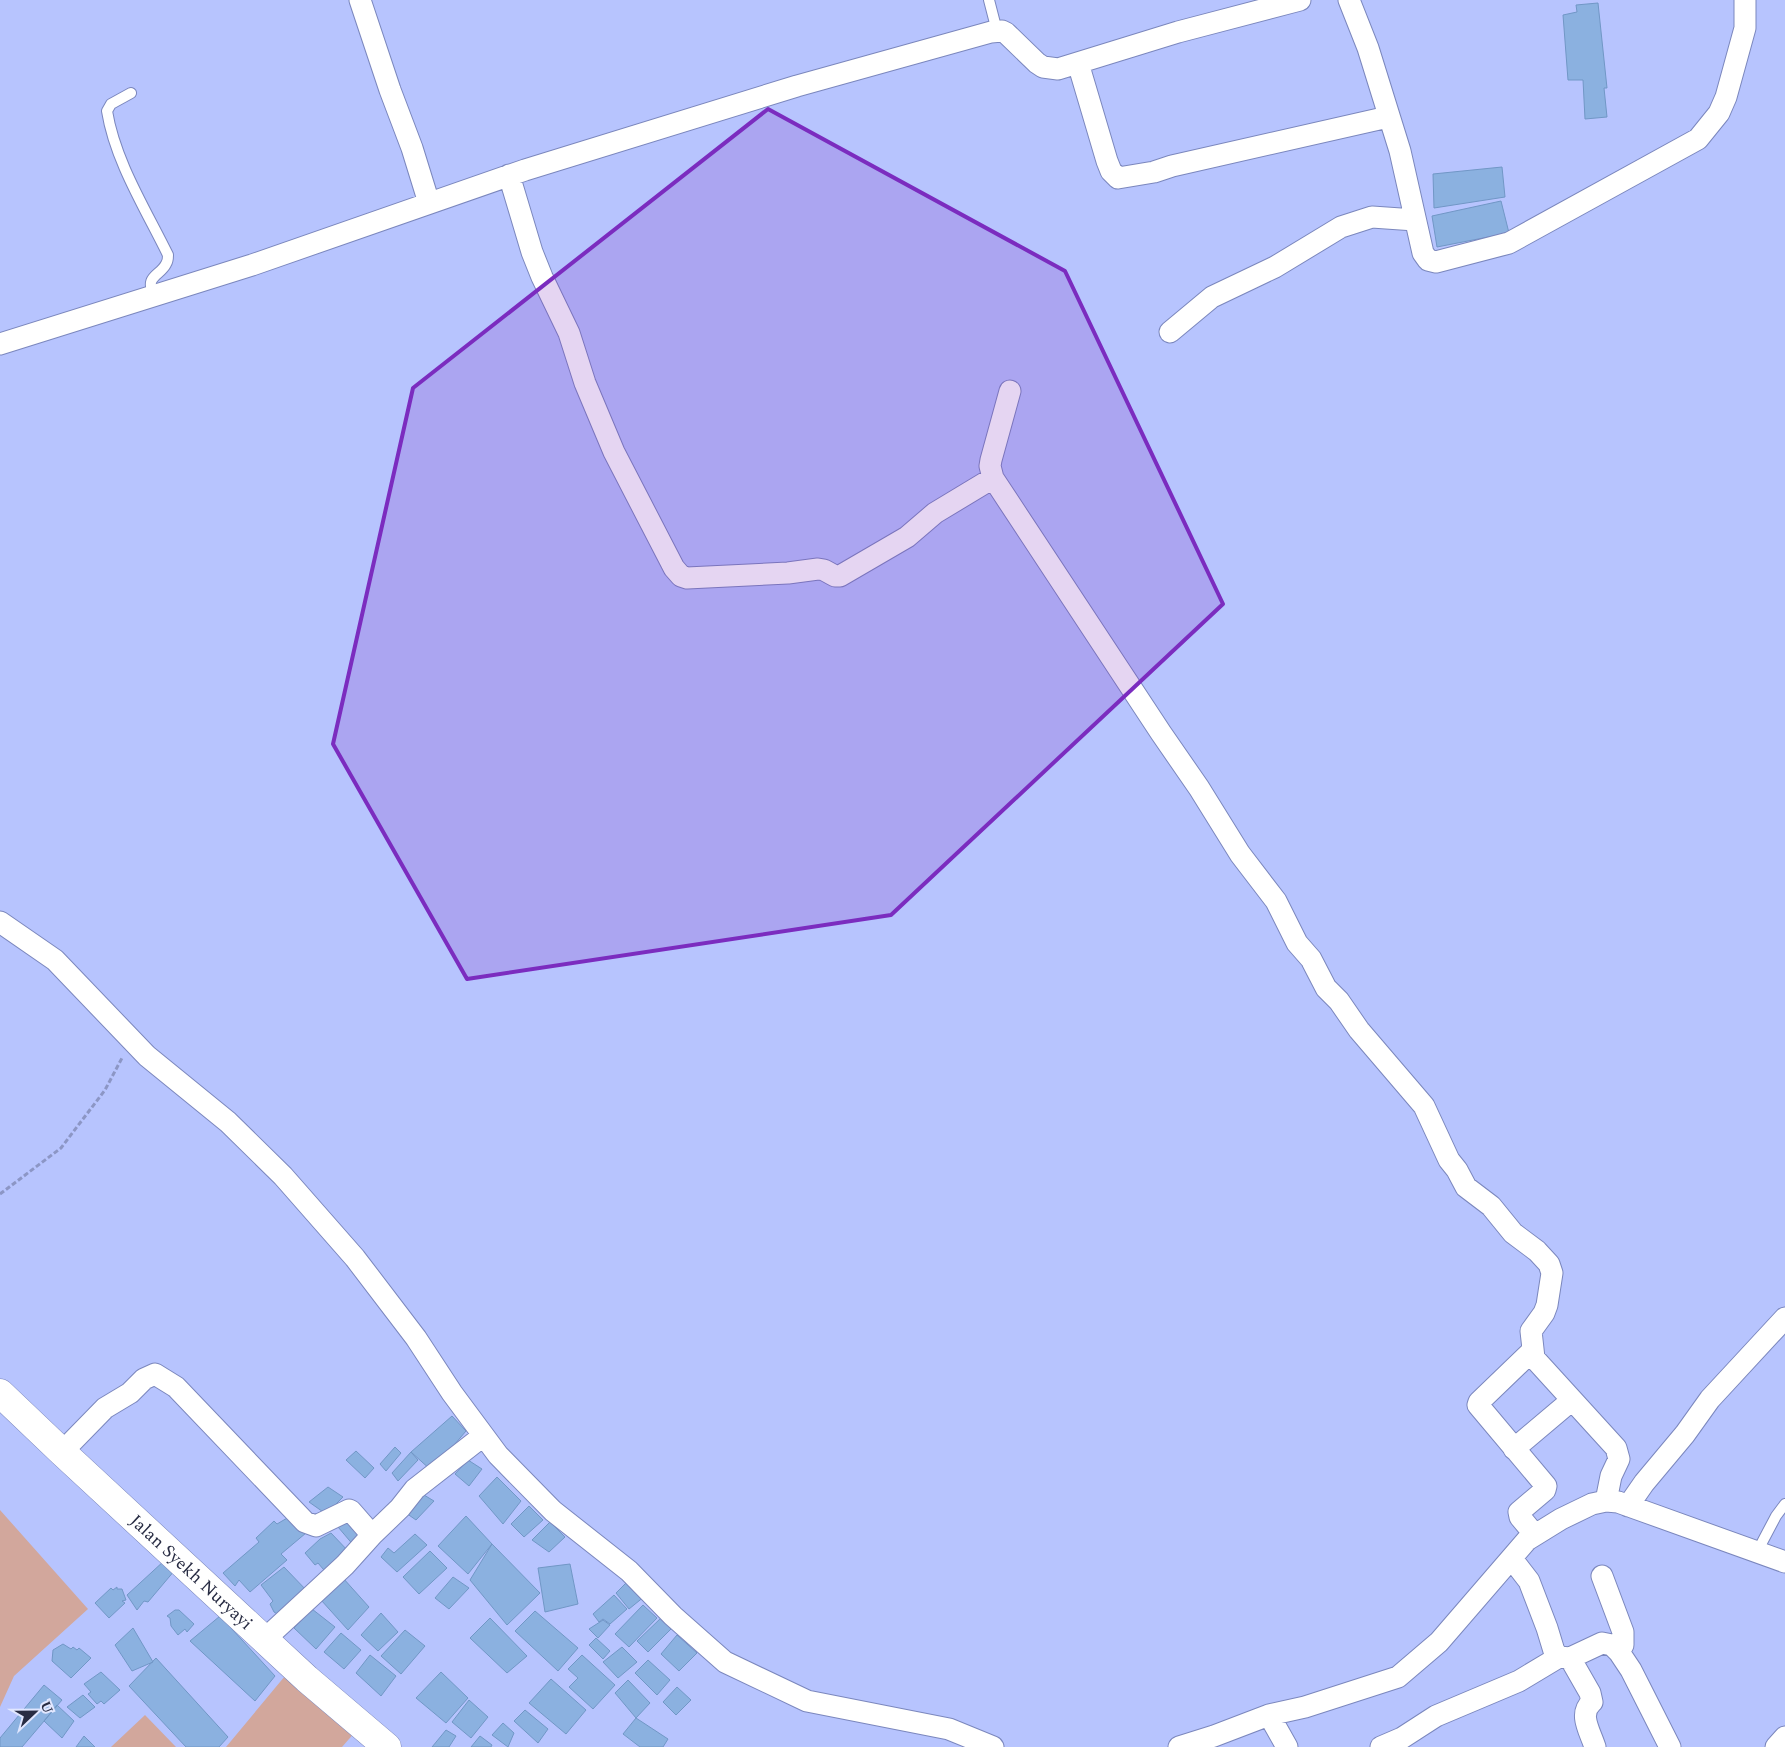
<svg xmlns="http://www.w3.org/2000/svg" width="1785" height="1747" font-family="Spectral,serif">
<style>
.green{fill:#d2a79c}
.building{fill:#8bb1e0;stroke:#7197c6}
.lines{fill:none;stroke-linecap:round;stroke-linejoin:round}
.lane-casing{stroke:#7b87bd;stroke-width:12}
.street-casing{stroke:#7b87bd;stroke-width:23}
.secondary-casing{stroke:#7b87bd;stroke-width:29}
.path{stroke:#8c96c5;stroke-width:3;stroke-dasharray:5 2.5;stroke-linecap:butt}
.lane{stroke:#fff;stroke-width:10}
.street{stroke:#fff;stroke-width:21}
.secondary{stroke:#fff;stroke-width:28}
.marked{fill:#7b2cbf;fill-opacity:0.2;stroke:#7b2cbf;stroke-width:4;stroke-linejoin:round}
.labels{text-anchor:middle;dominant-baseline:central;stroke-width:4;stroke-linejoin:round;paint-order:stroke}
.street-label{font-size:18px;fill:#282c43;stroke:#e1e7ff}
</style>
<rect width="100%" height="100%" fill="#b7c4fe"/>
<path class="green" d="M0,1510l88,99 -74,67 -14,31z
M290,1670l66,61 -14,16h-116z
M145,1715l31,32h-65z"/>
<path class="building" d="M1598,3l9,85h-3l3,29 -22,2 -2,-39h-15l-5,-65 14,-3 -1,-7z
M1502,167l3,30 -71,11 -1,-34z
M1501,201l8,32 -72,14 -5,-31z
M452,1416l14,15 -34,40 -21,-19z
M395,1447l6,6 -15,18 -6,-7z
M356,1451l18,17 -9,10 -19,-18z
M411,1452l7,8 -20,21 -6,-8z
M468,1460l14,9 -13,17 -14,-12z
M497,1477l24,24 -18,23 -24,-28z
M328,1487l15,10 -17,17 -17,-12z
M424,1495l10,6 -18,19 -10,-7z
M529,1506l14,14 -19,17 -13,-13z
M294,1514l12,19 -25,21 6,6 -37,32 -11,-12 -4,6 -12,-13 36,-31 -3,-4 18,-17 3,3z
M350,1514l12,17 -7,16 -17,-20z
M466,1516l26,28 -24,30 -30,-28z
M550,1522l15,15 -16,15 -17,-12z
M331,1533l19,20 -21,23 -11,-13 -3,2 -10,-12 15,-14z
M415,1534l12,11 -30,27 -16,-15 7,-9 6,5z
M492,1544l48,49 -33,32 -37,-45z
M430,1551l17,17 -28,26 -16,-17z
M165,1560l10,10 -27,32 -4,-1 -7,9 -10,-15z
M570,1564l8,40 -33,8 -7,-44z
M284,1567l25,26 -27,24 -8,-5 -4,-8 3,-3 -12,-16z
M453,1577l16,11 -20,21 -14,-11z
M343,1578l26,29 -21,23 -27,-30z
M629,1580l16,16 -16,13 -13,-16z
M117,1587v2h5l4,11 -4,1 3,2 -16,15 -14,-15 16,-15 2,2z
M614,1595l13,14 -17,15 -7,-5 -4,3 -6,-8z
M643,1605l14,13 -28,29 -14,-13z
M312,1609l23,18 -19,22 -22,-21z
M175,1610h4l15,14 -7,8 -2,-3 -7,6 -7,-9 -1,-8 -3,-2z
M535,1611l43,37 -20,23 -43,-40z
M381,1613l17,19 -20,19 -17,-16z
M220,1616l55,60 -20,25 -65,-60z
M662,1617l10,11 -24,24 -11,-11z
M490,1618l37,38 -20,17 -37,-35z
M603,1620l7,5 -12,13 -9,-9z
M133,1628l20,34 -21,9 -17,-26z
M405,1630l20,16 -24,28 -20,-18z
M341,1633l20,17 -17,19 -20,-17z
M677,1635l20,18 -18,18 -18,-17z
M596,1638l14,13 -7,8 -14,-14z
M63,1644l8,5 2,-2 4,3 2,-2 12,10 -20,20 -19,-17 1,-11z
M622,1647l15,15 -19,16 -15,-16z
M370,1655l26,21 -15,20 -25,-23z
M582,1655l33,30 -22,24 -24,-22 9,-9 -10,-9z
M156,1658l72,79 -9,10h-33l-57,-61z
M648,1660l22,20 -13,15 -22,-22z
M101,1672l19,18 -16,14 -3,-3 -4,3 -9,-10 3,-2 -7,-8z
M441,1672l27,26 -22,25 -30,-25z
M551,1679l35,31 -20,24 -37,-31z
M628,1680l22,23 -14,15 -21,-25z
M44,1685l18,15 -40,47h-22v-9z
M677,1687l14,13 -15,15 -13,-13z
M83,1695l12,12 -15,11 -13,-11z
M469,1700l19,17 -17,21 -19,-16z
M57,1705l17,16 -12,17 -18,-17z
M525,1710l23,19 -10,14 -24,-22z
M636,1718l32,21 -5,8h-23l-17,-13z
M503,1723l11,10 -6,14 -16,-12z
M446,1730l10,6 -7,11h-17z
M84,1736l11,11h-19z
M480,1736l12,9 -1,2h-20z"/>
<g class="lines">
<g class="lane-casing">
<path id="lane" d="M989,0l8,31
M131,93l-20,11 -4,7c8,50 39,99 61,144 0,3 0,6 -2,9 -6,12 -22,12 -12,31
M1757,1552l19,-36 9,-12"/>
</g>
<g class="street-casing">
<path id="street" d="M360,0l30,90 22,58 17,55
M1349,0l19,48 32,103 23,102 5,7 8,2 73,-19 189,-104 21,-26 7,-16 19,-69v-28
M1078,63l29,98 4,10 7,7 36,-6 18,-6 216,-49
M509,175l23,77 10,25 27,56 16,50 29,69 60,116 7,8 6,2 101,-5 30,-4 6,1 11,6h5l67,-39 28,-24 58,-35
M1170,332l42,-35 63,-30 66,-40 31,-10 43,3
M0,344l252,-79 273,-95 272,-84 194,-54 11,-1 4,2 31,30 6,4 15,2 120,-37 122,-32
M1010,391l-19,69 -1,6 3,12 168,255 38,55 41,66 36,47 21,42 14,16 15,29 13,13 20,29 65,76 25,54 8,10 9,17 25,19 22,27 24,18 12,13 3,9 -5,32 -3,8 -13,18 3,27 82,90 3,11 -8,17 -5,25
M0,922l55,38 92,96 81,66 55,54 72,82 61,80 36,55 46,62 55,56 76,60 44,45 52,46 82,39 142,28 44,18
M1533,1350l-54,52 -1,3 68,81 -1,4 -26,22 1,5 15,18
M1514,1449l58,-49
M62,1452l43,-44 25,-15 14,-14 11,-5 21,13 129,135 11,4 33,-16 2,1 21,24
M1628,1506l16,-23 41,-49 25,-35 75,-81
M1512,1559l17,22 18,47 7,23 5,6 11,1 32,-15 10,2 7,7 12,18 39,77
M1602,1576l21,56v13l-4,7
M265,1639l80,-74 27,-30 28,-27 15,-19 68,-53
M1570,1658l20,35 2,9c-14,12 -2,29 3,45
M1269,1715l18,32
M1179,1747l35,-11 55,-21 36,-8 93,-30 41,-35 88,-102 34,-21 31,-15 14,-3 12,1 167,60
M1381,1747l21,-9 34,-22 83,-35 40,-24
M1776,1747l9,-10"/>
</g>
<g class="secondary-casing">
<g id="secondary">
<path id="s1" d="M0,1393l62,59 245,227 80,68"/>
</g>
</g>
<path class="path" d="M0,1194l61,-46 44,-58 17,-32"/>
<use href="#lane" class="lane"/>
<use href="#street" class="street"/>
<use href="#secondary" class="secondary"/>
</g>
<path class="marked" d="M768,109l297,162 158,333 -332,311 -424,64 -134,-235 80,-356z"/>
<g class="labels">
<g class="street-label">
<text stroke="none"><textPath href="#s1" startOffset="262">Jalan Syekh Nuryayi</textPath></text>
</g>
</g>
<g transform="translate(35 1712) rotate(68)" stroke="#e1e7ff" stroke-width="4" paint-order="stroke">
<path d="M0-4L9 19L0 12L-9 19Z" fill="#282c43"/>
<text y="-8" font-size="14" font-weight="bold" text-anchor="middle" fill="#282c43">U</text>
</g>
</svg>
